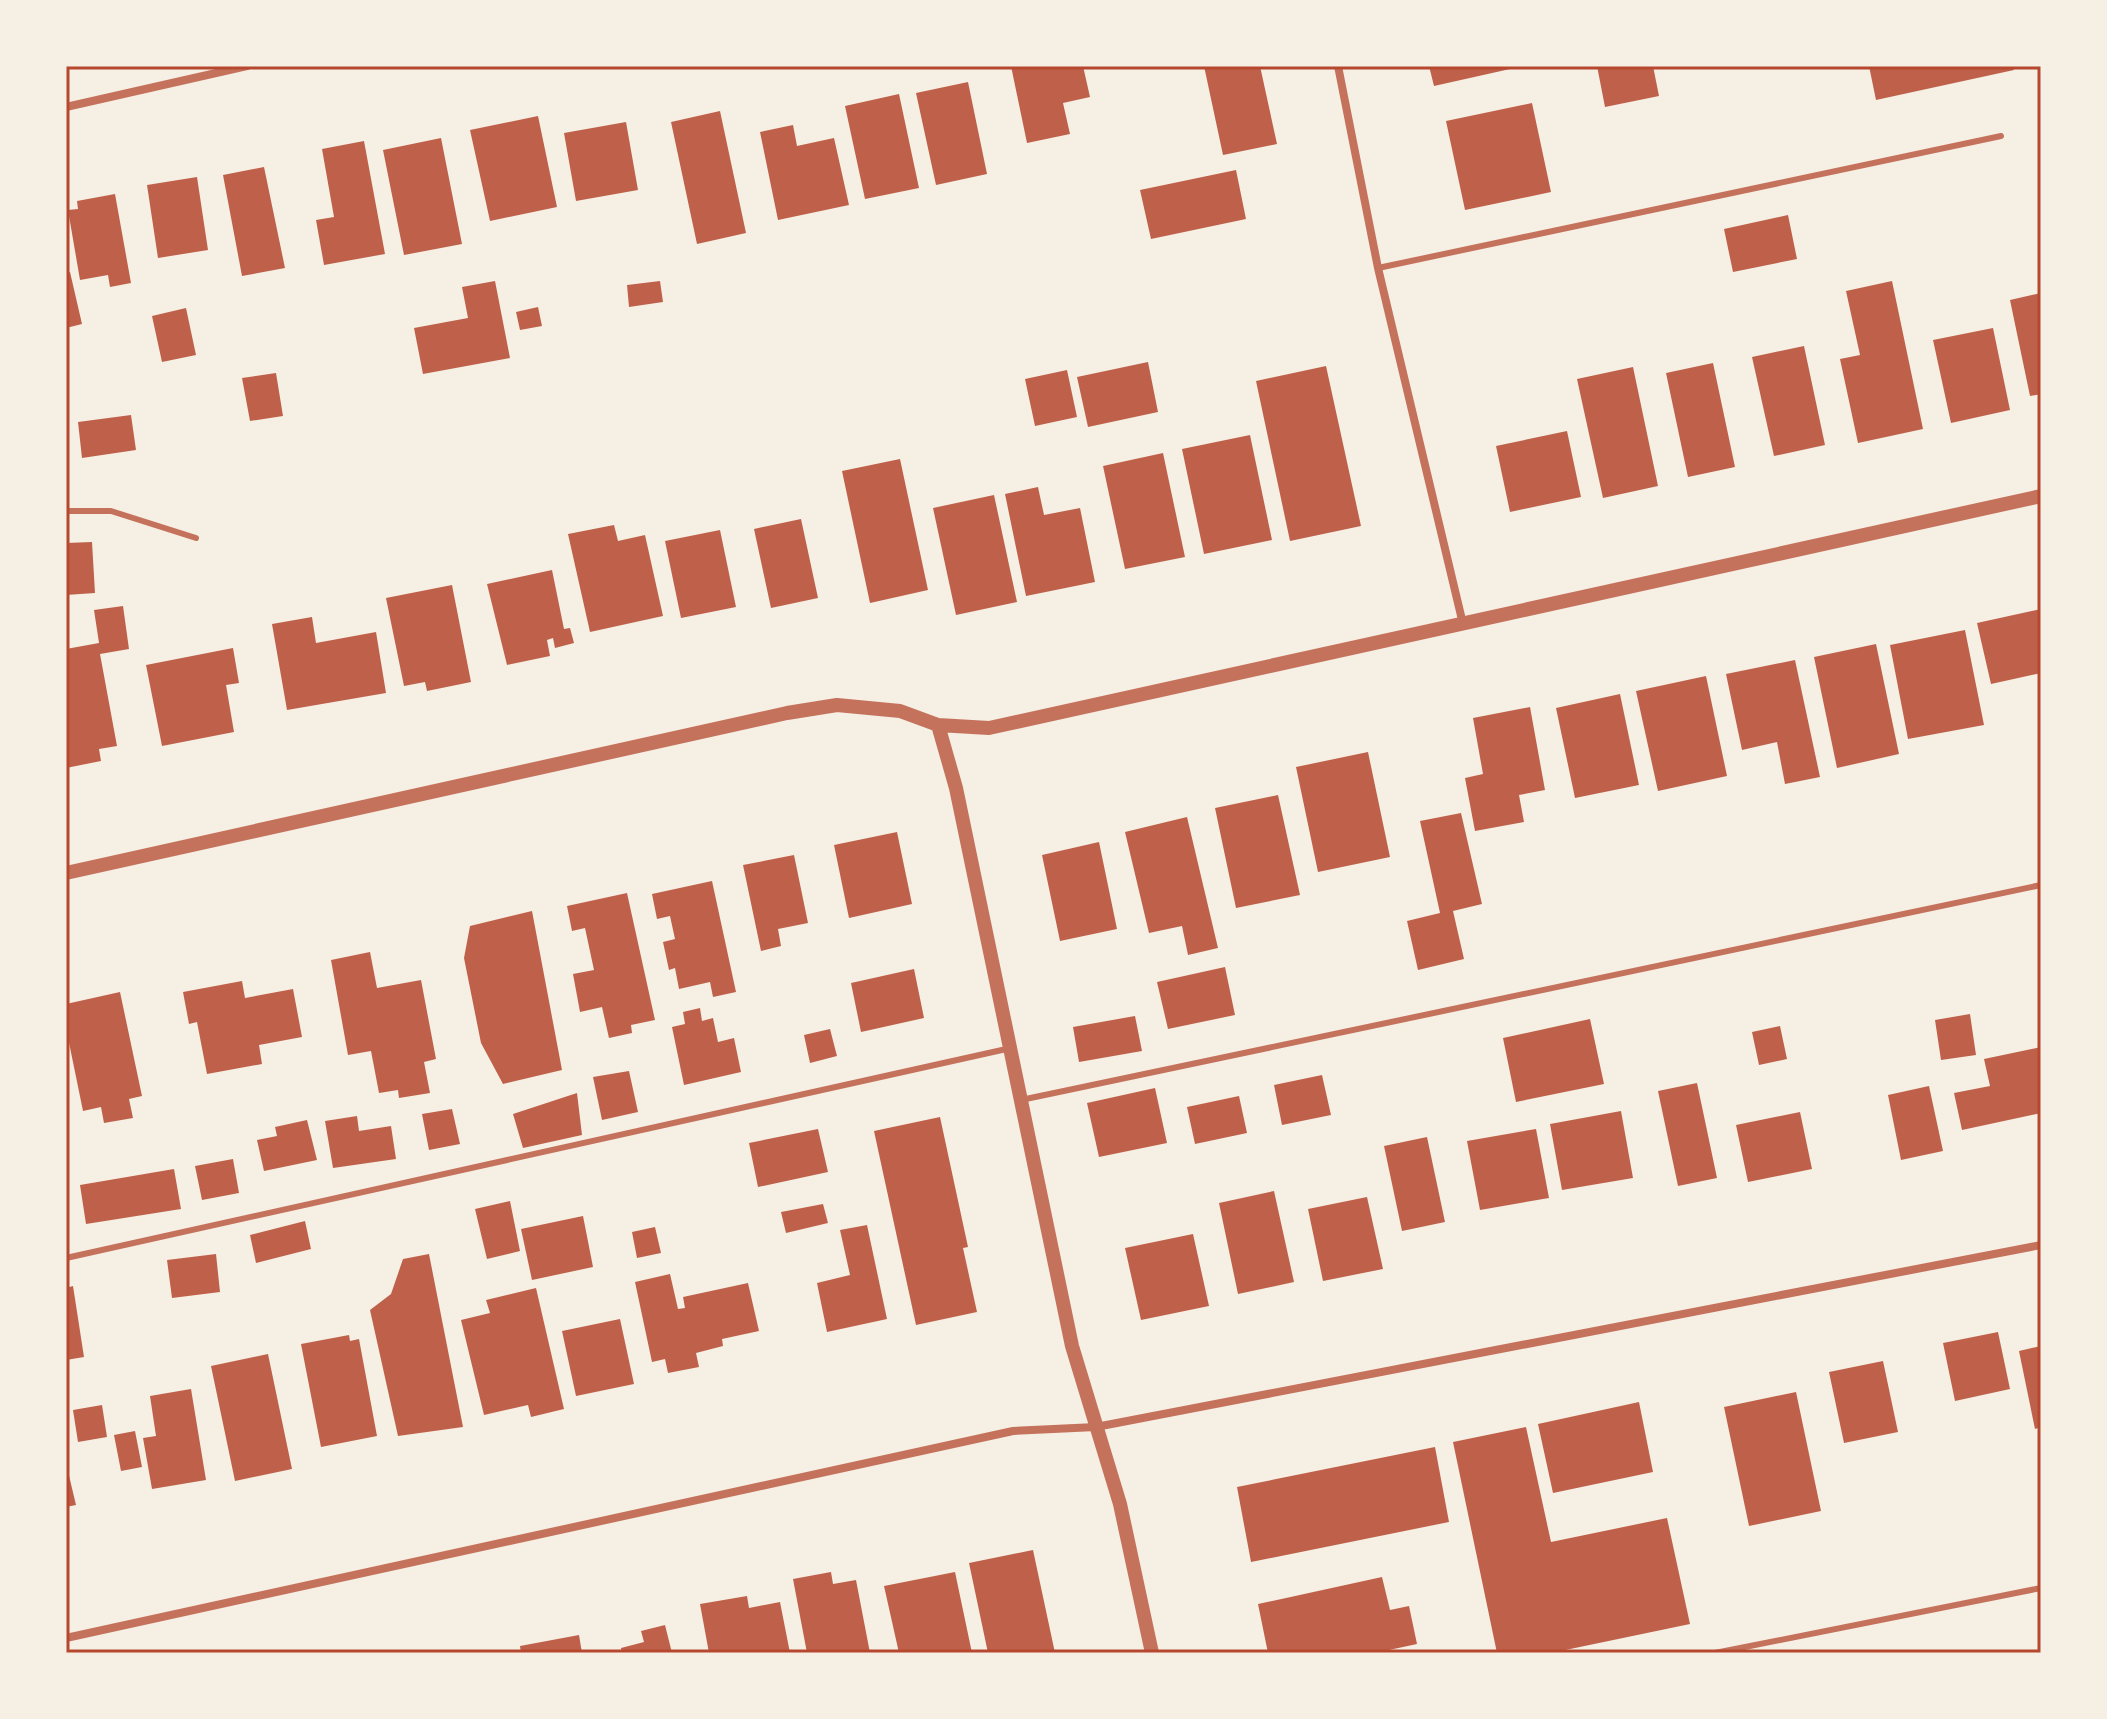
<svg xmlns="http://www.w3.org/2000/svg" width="2107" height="1719" font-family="Roboto,sans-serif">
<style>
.building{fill:#bf614a}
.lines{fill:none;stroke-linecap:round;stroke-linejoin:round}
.service{stroke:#c5725c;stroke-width:6}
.minor{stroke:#c5725c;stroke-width:8}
.tertiary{stroke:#c5725c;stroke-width:14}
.neatline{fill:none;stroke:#b5482f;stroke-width:3}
</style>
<rect width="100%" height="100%" fill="#f6efe4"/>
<path class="building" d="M1011,66h72l7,31 -27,6 7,31 -43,9z
M1204,66h56l17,78 -54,11z
M1429,66h90v1l-85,19z
M1597,66h56l6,30 -54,11z
M1869,66h144l1,4 -138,30z
M968,82l19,92 -51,11 -20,-92z
M899,94l20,94 -54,11 -20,-93z
M1532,103l19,89 -86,18 -19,-89z
M720,111l26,122 -49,11 -26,-122z
M538,116l19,91 -67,14 -20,-91z
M626,122l12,68 -62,11 -12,-68z
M793,125l4,21 37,-8 15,67 -71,15 -18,-88z
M441,138l21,106 -58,11 -21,-105z
M364,141l21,113 -61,11 -8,-45 18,-3 -12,-68z
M264,167l21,101 -43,8 -19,-101z
M1236,170l10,49 -95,20 -11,-49z
M197,177l11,73 -50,8 -11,-73z
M115,194l16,89 -21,4 -2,-12 -28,5 -12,-70 10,-1 -1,-8z
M1788,215l9,44 -64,13 -9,-43z
M70,272l12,52 -16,4v-55z
M495,281l15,77 -87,16 -9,-46 54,-10 -6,-31z
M660,281l3,21 -34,5 -2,-22z
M1892,281l31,148 -65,14 -18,-84 20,-4 -14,-64z
M2041,293v101l-11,2 -20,-96z
M538,307l4,19 -22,4 -4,-18z
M186,308l10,47 -34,7 -10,-46z
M1993,328l17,82 -59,13 -18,-83z
M1804,346l21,99 -51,11 -22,-99z
M1148,362l10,50 -70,15 -11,-50z
M1713,363l22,104 -47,10 -22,-104z
M1326,366l35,160 -71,15 -34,-160z
M1633,367l25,119 -55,12 -26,-119z
M1067,370l10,47 -42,9 -10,-47z
M276,373l7,43 -33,5 -8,-43z
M131,415l5,35 -54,8 -4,-36z
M1567,431l14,66 -71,15 -14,-66z
M1250,435l22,105 -68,14 -22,-105z
M1163,453l22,104 -60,12 -22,-103z
M900,459l28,131 -58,13 -28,-132z
M1038,487l6,28 36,-7 15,74 -69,14 -21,-102z
M994,495l23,107 -61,13 -23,-107z
M801,519l17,79 -47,10 -17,-79z
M614,525l4,16 27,-6 18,81 -73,16 -22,-98z
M720,530l16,77 -55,11 -16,-77z
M92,542l3,51 -29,2v-52z
M552,570l12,59 6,-1 4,15 -19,5 -2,-10 -6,2 3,16 -43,9 -20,-81z
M452,585l19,97 -44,9 -2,-9 -21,4 -18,-88z
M123,606l6,43 -29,5 17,92 -18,3 2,12 -35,7v-119l33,-6 -5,-33z
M2041,609v64l-50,11 -14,-61z
M312,617l4,26 60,-11 10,61 -99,17 -15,-86z
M1965,630l19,95 -76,14 -18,-94z
M1876,644l23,110 -62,14 -23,-111z
M233,648l6,35 -13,2 8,47 -72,14 -16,-81z
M1795,660l25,117 -35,7 -8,-42 -35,8 -16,-76z
M1706,676l21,100 -69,15 -22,-100z
M1620,694l19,91 -64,13 -19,-90z
M1530,707l15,83 -26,5 5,27 -49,9 -10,-53 18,-4 -10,-56z
M1368,752l22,105 -72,15 -22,-105z
M1278,795l22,100 -64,13 -21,-100z
M1461,813l21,91 -29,7 11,48 -46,11 -11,-49 33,-8 -20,-92z
M1187,817l31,131 -30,7 -6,-29 -33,7 -24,-101z
M897,832l15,72 -63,14 -15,-73z
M1099,842l18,87 -57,12 -18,-86z
M794,855l14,68 -30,6 3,17 -20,5 -18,-86z
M712,881l24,111 -23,5 -3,-15 -31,7 -4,-21 -6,2 -6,-28 12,-3 -5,-23 -13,3 -5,-25z
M627,893l28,127 -24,5 1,8 -23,5 -7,-31 -22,5 -7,-38 21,-4 -9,-42 -13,3 -5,-25z
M532,911l30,159 -59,14 -22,-41 -17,-85 6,-32z
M370,952l7,36 44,-8 15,79 -12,3 6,31 -31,5 -1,-8 -19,3 -8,-42 -23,4 -17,-95z
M1225,967l10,48 -67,14 -11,-47z
M914,969l10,49 -63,14 -10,-49z
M242,981l3,17 48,-9 9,48 -43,8 3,19 -55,10 -10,-52 -8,2 -6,-32z
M120,992l22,104 -13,3 4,19 -29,5 -3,-16 -18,4 -17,-83v-24z
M700,1008l2,13 11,-3 5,24 16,-4 7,34 -57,13 -12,-58 13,-3 -2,-12z
M1970,1014l6,41 -35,5 -6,-40z
M1135,1016l7,35 -63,11 -6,-35z
M1590,1019l14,65 -88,18 -13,-64z
M1780,1026l7,33 -28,6 -7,-33z
M830,1029l7,27 -27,7 -6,-28z
M2041,1047v66l-79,17 -8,-37 36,-7 -6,-27z
M629,1071l9,41 -36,8 -9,-43z
M1322,1075l9,40 -49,10 -8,-40z
M1697,1083l20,95 -39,8 -20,-95z
M1929,1086l14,65 -42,9 -13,-65z
M1155,1088l12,55 -68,14 -12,-54z
M577,1093l5,42 -59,13 -10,-34z
M1239,1096l8,37 -52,11 -8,-37z
M452,1109l8,35 -31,6 -7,-36z
M1621,1111l12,67 -71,12 -12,-66z
M1800,1112l12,57 -64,13 -12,-57z
M357,1116l2,15 32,-5 5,33 -63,9 -8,-47z
M940,1117l28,130 -5,1 14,64 -61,13 -42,-194z
M307,1120l10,40 -53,11 -7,-31 20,-4 -2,-9z
M818,1129l10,43 -70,15 -9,-44z
M1536,1129l13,69 -69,12 -13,-69z
M1427,1137l18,85 -43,9 -18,-85z
M233,1159l6,34 -37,7 -7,-34z
M174,1169l7,40 -95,15 -6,-39z
M1274,1191l20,91 -56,12 -19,-91z
M1367,1197l16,72 -60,12 -15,-72z
M510,1201l10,50 -33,8 -12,-50z
M823,1204l5,19 -42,10 -5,-21z
M583,1216l10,51 -61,13 -11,-51z
M305,1221l6,28 -55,14 -6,-28z
M867,1225l20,94 -60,13 -10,-49 33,-8 -10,-45z
M655,1227l6,26 -24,5 -5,-26z
M1193,1234l16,72 -68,14 -16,-72z
M216,1254l4,38 -48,6 -5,-38z
M429,1254l34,173 -65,9 -28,-126 21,-16 12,-35z
M670,1274l8,35 7,-1 -2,-11 65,-14 11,48 -37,8 1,7 -27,7 3,14 -31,6 -3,-14 -13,3 -17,-80z
M73,1286l11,71 -18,3v-72z
M536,1288l28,121 -33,8 -3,-12 -44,10 -23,-95 29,-7 -4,-13z
M620,1319l14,65 -58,12 -14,-65z
M1998,1332l12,57 -55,12 -12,-58z
M349,1335l1,6 9,-2 18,97 -56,11 -20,-103z
M2041,1346v81l-6,2 -16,-78z
M268,1354l24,115 -57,12 -24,-115z
M1883,1361l15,71 -54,11 -15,-71z
M191,1389l15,91 -54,9 -9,-51 13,-2 -6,-40z
M1796,1392l25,119 -72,15 -25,-119z
M1639,1402l14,70 -100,21 -15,-69z
M102,1405l5,32 -29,5 -5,-32z
M1526,1427l25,115 116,-24 23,106 -139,29h-54l-44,-211z
M135,1431l7,36 -21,4 -7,-36z
M1435,1447l14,75 -198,40 -14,-75z
M66,1463l10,42 -10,2z
M1033,1550l22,103h-67l-19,-90z
M831,1572l2,12 23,-4 14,73h-63l-14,-74z
M955,1572l17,81h-73l-15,-67z
M1382,1577l8,33 19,-4 8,38 -42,9h-107l-10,-49z
M747,1596l2,12 31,-6 10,51h-81l-9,-49z
M665,1625l7,28h-50l-1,-5 23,-6 -3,-11z
M579,1635l3,18h-61l-1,-7z"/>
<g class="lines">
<path class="service" d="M1378,268l623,-132
M66,511h45l85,27
M1021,1100l1020,-215
M66,1258l945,-210
M1715,1653l326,-65"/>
<path class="minor" d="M1338,66l40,202 85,356
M66,107l181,-41
M66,1638l947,-207 83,-4 945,-182"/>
<path class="tertiary" d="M938,725l18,63 116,558 48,158 32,149
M66,873l721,-160 50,-8 63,6 38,14 51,3 1052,-232"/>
</g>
<rect width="2107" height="1719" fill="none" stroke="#f6efe4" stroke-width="136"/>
<rect x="68" y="68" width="1971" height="1583" class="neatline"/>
</svg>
